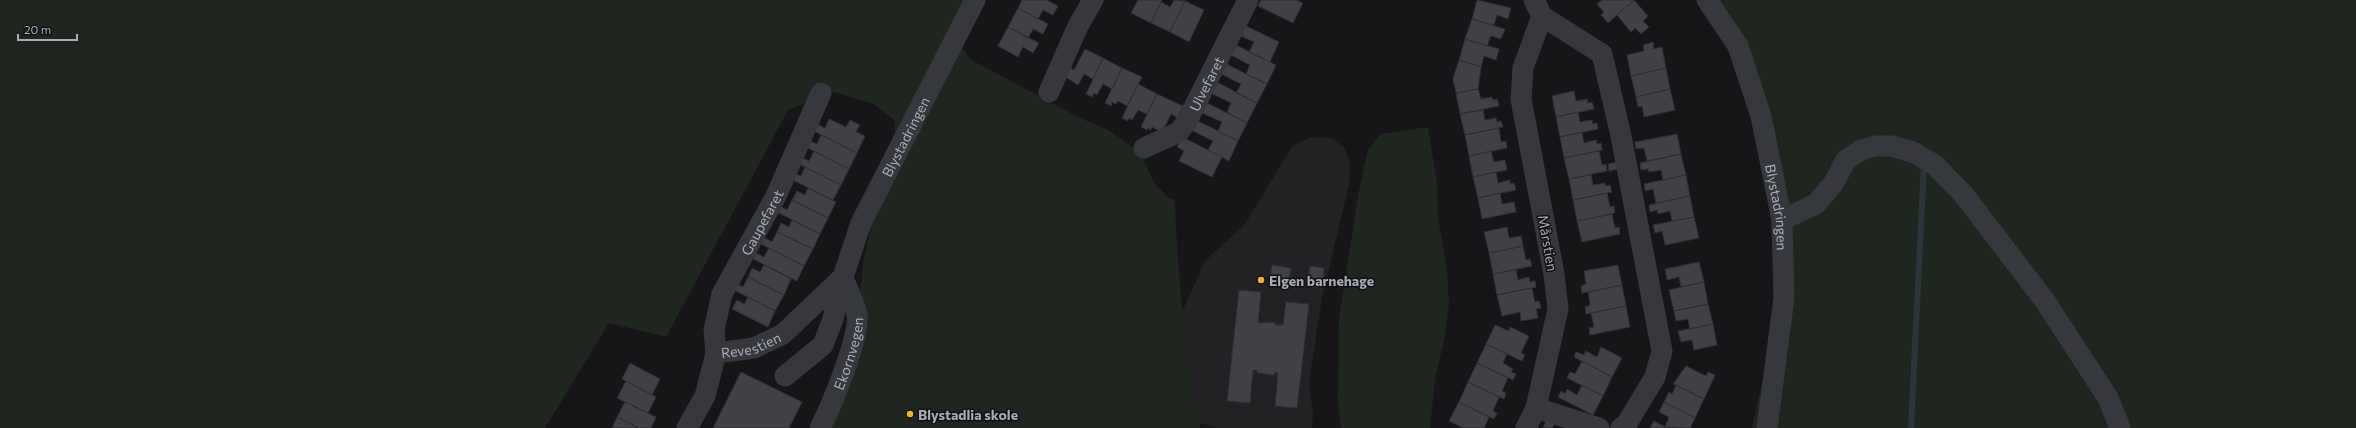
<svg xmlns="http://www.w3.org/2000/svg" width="2356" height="428" font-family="Commissioner,sans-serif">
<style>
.built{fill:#222225}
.green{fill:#1e261f}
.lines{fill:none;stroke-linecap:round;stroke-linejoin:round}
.stream{stroke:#2c353c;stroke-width:6}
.building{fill:#404145;stroke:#303034}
.minor{stroke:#37383d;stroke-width:21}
.poi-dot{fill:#f2b134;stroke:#111113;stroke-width:1.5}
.labels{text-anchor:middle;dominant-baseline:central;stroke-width:3;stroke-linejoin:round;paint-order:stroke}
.street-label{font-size:14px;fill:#a8adb8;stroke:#111113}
.poi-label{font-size:14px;font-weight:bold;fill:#a8adb8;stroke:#111113;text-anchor:start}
</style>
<rect width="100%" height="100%" fill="#161618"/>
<path class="built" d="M1312,137l19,1 13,9 6,16 -1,22 -27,113 -13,83 4,34 -1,13h-95l-53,-15 13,-90 28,-62 40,-37 48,-79z"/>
<path class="green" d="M0,0h966l-10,38 14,21 108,58 30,13 32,22 14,31 15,15 6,2c2,76 11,153 25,228h-373l32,-121 4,-44 9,-41 22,-71 1,-30 -21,-17 -40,-12 -46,18 -122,227 -57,-14 -64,105h-545z
M1702,0h654v428h-604l21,-93 1,-72 -10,-115 -25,-79z
M1428,127l9,56 1,34 9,54 2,33 -5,36 -9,40 -5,48h-89l-3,-24 1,-85 20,-129 9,-41 13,-15z"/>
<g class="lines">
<path class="stream" d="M1911,428l13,-264"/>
</g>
<path class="building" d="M1022,0h25l11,6 -5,9 -10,-5 -5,9 -20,-11z
M1138,0h24l-11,23 -20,-10z
M1174,0l11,1 -15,31 -19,-9 10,-21 9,5z
M1261,0h35l7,3 -10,20 -35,-17z
M1477,0l34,8 -3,11 -11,-4 -3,10 -22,-6z
M1602,0h32l-26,23 -7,-8 3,-3 -7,-8z
M1634,0l14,16 -5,5 6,6 -8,7 -6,-6 -4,4 -14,-17z
M1185,1l19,9 -15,32 -19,-10z
M1018,8l30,16 -5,10 -10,-5 -5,9 -20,-11z
M1472,19l33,10 -4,10 -10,-3 -4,10 -22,-7z
M1246,26l33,16 -9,20 -21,-10 5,-10 -13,-6z
M1008,27l31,16 -6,10 -10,-6 -5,10 -20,-11z
M1465,39l34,10 -3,11 -12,-4 -3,11 -22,-7z
M1653,42l1,7 8,-2 4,21 -35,8 -4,-21 17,-4 -1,-6z
M1234,44l42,21 -9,19 -21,-10 4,-9 -21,-11z
M1085,49l18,9 -10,21 -9,-5 -6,11 -14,-9 5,-9 5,3z
M1103,58l19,10 -10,21 -9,-5 -6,11 -3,-2 -2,4 -6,-3z
M1459,60l22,7 -3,22 -22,4 -3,-14z
M1224,63l43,21 -10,19 -21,-10 5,-9 -22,-11z
M1122,68l20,9 -15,29 -9,-5 -2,3 -4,-2 -1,4 -6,-3z
M1666,68l4,21 -34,8 -5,-21z
M1215,81l42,22 -10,20 -20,-11 4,-9 -22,-11z
M1138,84l19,10 -10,20 -9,-4 -6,10 -3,-2 -1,3 -6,-3z
M1478,89l3,10 11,-2 1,3 4,-1 2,7 -39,8 -4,-21z
M1670,89l5,21 -31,7 -2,-11 -4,1 -2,-10z
M1574,91l2,10 11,-2 1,4 4,-1 2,7 -38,8 -4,-21z
M1157,94l26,12 -6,11 -6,-3 -9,18 -10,-5 -1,3 -3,-2 -1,2 -6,-3z
M1205,102l42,21 -9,18 -20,-10 4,-9 -22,-10z
M1483,110l2,10 11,-2 1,4 4,-1 2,6 -38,8 -5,-21z
M1578,112l2,10 12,-2 1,4 4,-1 1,6 -38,8 -4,-20z
M829,119l17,8 4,-7 10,5 -4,7 9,4 -8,17 -43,-22 3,-7 8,4z
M1196,120l42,21 -9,20 -21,-11 5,-9 -22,-11z
M1499,128l2,14 5,-1 1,7 -38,8 -4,-21z
M1582,132l2,11 12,-3 1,4 4,-1 1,7 -38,8 -4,-21z
M1677,134l4,20 -34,7 -3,-13 -8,1 -1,-7z
M821,135l36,18 -8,16 -43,-22 3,-6 8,3z
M1182,137l40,20 -10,20 -33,-16 5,-10 -7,-4z
M814,151l35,18 -8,16 -44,-22 4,-6 8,4z
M1491,151l3,11 11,-2 2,10 -34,7 -4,-21z
M1599,151l3,14 4,-1 1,7 -38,8 -5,-21z
M1681,154l5,21 -23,5 -2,-10 -12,2 -1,-3 -7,1 -1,-7z
M1617,162l1,7 -9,2 -1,-7z
M805,167l36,18 -8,15 -40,-20 3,-6 5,2z
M1496,172l2,11 12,-3v4l4,-1 2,7 -38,8 -5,-21z
M1591,175l2,10 12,-2v3l5,-1 2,7 -39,8 -4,-21z
M1686,175l4,21 -34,7 -3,-14 -8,2 -1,-7z
M808,188l28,14 -8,16 -36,-18 5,-9 8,4z
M1500,193l2,11 12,-2 2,10 -34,7 -4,-21z
M1607,193l3,14 4,-1 1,7 -38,8 -4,-21z
M1690,196l4,21 -22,4 -2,-10 -12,3 -1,-4 -7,2 -1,-7z
M792,200l36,18 -8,16 -43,-22 3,-6 7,4z
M1612,214l3,14 4,-1 1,7 -38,8 -5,-21z
M1694,217l5,21 -34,7 -3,-14 -7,2 -2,-8z
M792,220l28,14 -7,15 -36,-17 4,-9 8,4z
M1507,227l2,11 12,-2 2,10 -34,7 -5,-21z
M777,232l36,17 -9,17 -43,-22 2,-7 9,5z
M1523,246l3,14 4,-1 2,7 -39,8 -4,-21z
M769,248l35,18 -7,15 -44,-22 3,-6 8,4z
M1699,262l5,20 -23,5 -2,-10 -12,3 -2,-11z
M764,265l27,14 -7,16 -36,-18 4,-9 8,4z
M1272,265l19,3 -3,20 -19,-3z
M1618,265l4,20 -40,8 -1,-7 5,-2 -2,-13z
M1310,266l14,2 -2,20 -15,-2z
M1516,270l2,10 11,-3 1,5 5,-1 1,6 -39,8 -4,-21z
M748,277l36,18 -9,16 -43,-22 3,-6 8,4z
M1704,282l4,22 -34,7 -5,-21z
M1622,285l4,21 -40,8 -1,-8h4l1,-4 -2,-10z
M1532,288l3,14 4,-1 2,7 -5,1 2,9 -17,3 -1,-9 -18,4 -5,-21z
M1239,290l22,2 -3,31 16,-1 2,3h7l3,-23 23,2 -12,104 -22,-2 3,-33 -3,-1 -1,3 -17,-2v-3h-4l-3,33 -23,-2z
M748,297l27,14 -7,16 -36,-18 5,-9 7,4z
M1708,304l5,20 -23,5 -2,-10 -12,2 -2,-10z
M1626,306l4,21 -40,8 -1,-7 5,-1 -3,-14z
M1713,324l4,21 -23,5 -2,-10 -11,2 -3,-11z
M1495,325l14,6 1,-4 19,9 -8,17 4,2 -3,6 -36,-17z
M1486,344l21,10 -4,9 10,6 -2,3 5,2 -3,6 -36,-17z
M1601,347l21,11 -10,19 -38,-20 2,-5 8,3 2,-4 11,6z
M1582,361l30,16 -9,19 -36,-18 3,-6 5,2z
M630,363l30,16 -8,16 -30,-16z
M1477,363l31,15 -6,13 4,2 -2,6 -36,-17z
M1686,366l20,10 2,-4 7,3 -11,24 -31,-15z
M741,372l61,30 -13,26h-76z
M626,381l30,16 -8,16 -31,-15z
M1468,382l31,15 -6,14 4,2 -3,6 -35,-17z
M1582,385l21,11 -10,19 -35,-18 3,-6 4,3 2,-5 10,6z
M1676,385l28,14 -9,19 -31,-16 5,-10 3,2z
M625,402l31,15 -5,11h-12l-22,-11z
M1459,402l30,15 -5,11h-21l-14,-7z
M1664,402l31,16 -5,10 -25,-1 4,-10 -10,-5z
M617,417l22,11h-27z
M1548,417l8,4 -4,7h-9z
M1654,421l11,6 2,1h-17z"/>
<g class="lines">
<g class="minor">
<path d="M1534,0l8,16 60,38 19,82 41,215 -7,26 -29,48 -5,3"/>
<path id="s1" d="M1707,0l31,46 23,70 21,104 2,78 -17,130"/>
<path d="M1049,92l29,-66 15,-26"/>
<path id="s2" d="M1144,148l35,-16 9,-13 60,-119"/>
<path d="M1782,220l34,-16 17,-20 13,-24 15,-10 14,-4h16l22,6 22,13 29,30 81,106 63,97 12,30"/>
<path id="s3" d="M716,353l-2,-23 8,-36 54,-98 45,-103"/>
<path id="s4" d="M785,376l38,-31 10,-26 10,-42 18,-54 114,-223"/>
<path d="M1536,408l63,20"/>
<path id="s5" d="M687,428l18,-32 11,-43 38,-5 29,-14 60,-57"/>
<path id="s6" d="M820,428c11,-21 40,-91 37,-113 -2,-12 -10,-26 -14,-38"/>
<path d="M1526,428l10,-20 22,-99 -4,-35 -33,-175 2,-31 19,-52"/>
</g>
</g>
<g class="poi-dot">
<circle cx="1261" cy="280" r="4"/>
<circle cx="910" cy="414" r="4"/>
</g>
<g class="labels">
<g class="street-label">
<text stroke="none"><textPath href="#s2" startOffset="94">Ulvefaret</textPath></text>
<text stroke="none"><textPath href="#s4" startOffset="274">Blystadringen</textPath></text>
<text stroke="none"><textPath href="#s1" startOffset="222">Blystadringen</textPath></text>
<text stroke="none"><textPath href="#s3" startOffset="142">Gaupefaret</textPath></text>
<text transform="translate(1548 243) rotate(80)">Mårstien</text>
<text stroke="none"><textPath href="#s5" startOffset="117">Revestien</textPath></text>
<text stroke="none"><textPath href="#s6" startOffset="80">Ekornvegen</textPath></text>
</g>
<g class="poi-label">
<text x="1269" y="280">Elgen barnehage</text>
<text x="918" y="414">Blystadlia skole</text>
</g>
</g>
<path d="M18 34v6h59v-6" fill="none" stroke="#a8adb8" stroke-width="2"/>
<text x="24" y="34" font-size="12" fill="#a8adb8" stroke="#111113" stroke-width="3" paint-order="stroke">20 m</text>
</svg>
